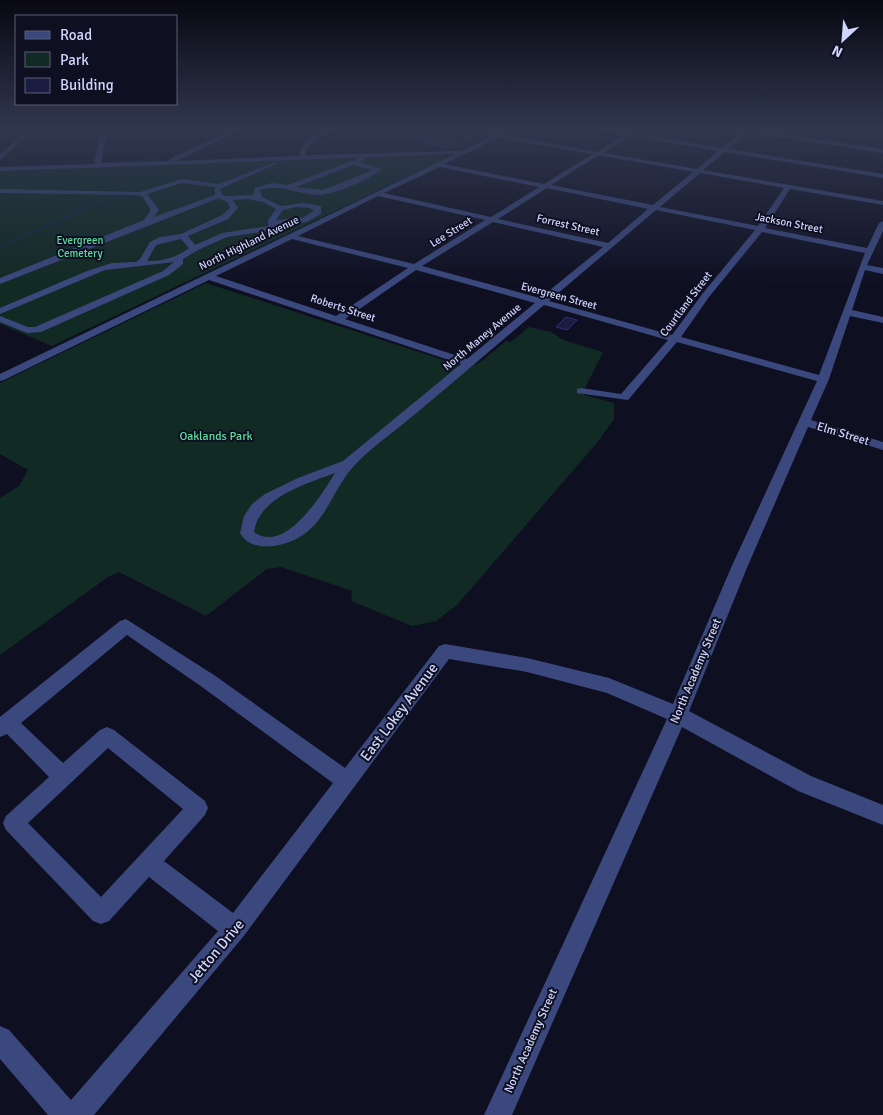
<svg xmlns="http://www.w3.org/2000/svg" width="883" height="1115" font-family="Signika,sans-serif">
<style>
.green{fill:#112a23}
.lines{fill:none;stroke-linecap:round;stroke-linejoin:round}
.stream-far1{stroke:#0d2c41;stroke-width:1}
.stream{stroke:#0d2c41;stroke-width:2}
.building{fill:#1b1c41;stroke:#2d306c}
.minor{fill:#3a487e;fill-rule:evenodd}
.labels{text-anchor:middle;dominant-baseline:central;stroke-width:4;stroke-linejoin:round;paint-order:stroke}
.far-street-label{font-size:11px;fill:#cfd5fd;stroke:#0e0f21}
.far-park-label{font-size:11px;fill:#5edb9d;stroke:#0e0f21}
.street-label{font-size:12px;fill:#cfd5fd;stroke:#0e0f21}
.park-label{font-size:12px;fill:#5edb9d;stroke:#0e0f21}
.near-street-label{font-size:15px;fill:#cfd5fd;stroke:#0e0f21}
</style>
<rect width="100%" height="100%" fill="#0e0f21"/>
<path class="green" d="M445,155l3,2 -396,189 -52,-22v-153l322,-14z
M206,283l262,85 14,-7 24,-20 5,1 18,-15 22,5 12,8 40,12 -18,36 -1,7 30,8v16l-18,25 -139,161 -21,16 -24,5 -61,-25 1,-10 -71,-24 -14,2 -61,47 -87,-44 -11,5 -108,78v-157l19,-12 9,-16 -28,-16v-71z"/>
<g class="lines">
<path class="stream-far1" d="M115,195l40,-26 -11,-39"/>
<path class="stream" d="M0,247l118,-54"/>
</g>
<path class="building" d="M402,130h40l33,8 -19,9 -11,1 -20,-4 6,-3 -30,-5z
M566,317l11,3 -10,10 -11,-3z"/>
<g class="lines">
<path class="minor" d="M27,130h6l-33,30v-5z
M101,130h6l-6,33 68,-2 2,-3 61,-28h8l-64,31 123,-5c5,-17 19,-26 35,-26 -12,7 -25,10 -29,25l157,-4 29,-14 -30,-7 35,4 8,-4h7l-8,5 94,17 26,-17 -25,-5h15l109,18 20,-17 -1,-1h16l126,19v4l-135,-21 -20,17 155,25v4l-158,-26 -22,18 180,31v4l-93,-16 -25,39 102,20 12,-25 4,-2v10l-16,34 16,3v6l-18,-4 -13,40 31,7v6l-33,-7 -21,63 -18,41 72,22v8l-75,-23 -62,143 -57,141 122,65 72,29v20l-85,-34 -116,-64 -170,388h-28l183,-396 -60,-26 -80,-21 -78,-13 -206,278 -149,178h-46l-48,-56v-33l9,4 62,70 147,-169 -69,-54 -40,44 -8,3 -8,-3 -87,-91 -3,-7 3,-7 43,-39 -42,-43 -7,3v-20l120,-96 6,-2 88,56 131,93 94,-122 6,-2 82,14 82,20 64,26 57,-134 87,-189 -140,-39 -49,58 -51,-7v-4l4,-1 40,6 47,-54 -124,-35c-44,37 -87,74 -130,110 -20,17 -44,33 -61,52 -20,22 -27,56 -55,71 -17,9 -47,15 -58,-5l4,-17 8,-12 13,-10 33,-16 45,-17 118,-97 -252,-84 -205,100 -4,1v-7l455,-220 -455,17v-4l94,-3zM630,136l88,15 -21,18 -93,-16zM498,138l95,16 -49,30 -100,-20zM599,155l94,17 -40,33 -102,-20zM440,167l99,20 -48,30 -107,-24zM700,173l84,15 -26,38 -98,-19zM547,188l101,21 -40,34 -110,-24zM378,196l107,24 -71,44 -116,-28zM656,210l99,20 -52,63 -31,42 -123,-34zM493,222l110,25 -63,51 -118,-32zM762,232l103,21 -46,122 -138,-38 28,-40zM292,239l116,29 -72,48 -120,-40zM416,270l119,33 -68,56 -122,-40zM335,473c-13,21 -50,82 -81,59 5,-35 52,-48 81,-59zM127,635l75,52 131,96 -100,130 -69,-52 41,-46 3,-7 -3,-7 -91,-71 -7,-3 -7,3 -37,33 -42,-40zM108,748l75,61 -82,88 -73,-74z
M362,157l3,2 -6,3 23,7c-12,10 -48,26 -64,26 -20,0 -38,-12 -58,-5l2,7 19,9 23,-3 17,3v8l-14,8 -31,3 -1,5 -48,7 -29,13 -15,9v5l-14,11 -128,57 -14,1 -27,-11v-6l28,11h7l128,-56 11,-9 -69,8 -105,44v-6l87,-37 25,-8 24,-1 4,-3 10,-17 10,-5 21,-3 41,-19 8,-7 -2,-5 -9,-5 -219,86v-6l144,-58 7,-10 -9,-14 -6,-1 -136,-2v-4l140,3 42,-13 37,5 57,-22v2l-56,25 2,6 4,1 27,-1 2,-7 17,-5 16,2zM353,165l20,5 -50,20 -27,-3zM182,183l33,4v8l-61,22 5,-7 -12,-16zM248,199l15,3 13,7 -8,11v6l-46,7 -27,12 -7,-9 40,-17 10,-11 -5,-8zM296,207l14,1 4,3 -12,7 -26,2 7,-10zM181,239l8,9c-13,10 -26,13 -42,13l9,-16z"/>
</g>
<linearGradient id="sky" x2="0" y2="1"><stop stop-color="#080812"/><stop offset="0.45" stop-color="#30374e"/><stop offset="1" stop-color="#30374e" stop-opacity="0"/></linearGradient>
<rect width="883" height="287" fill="url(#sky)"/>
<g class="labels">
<g class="far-street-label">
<text transform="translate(789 223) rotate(11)">Jackson Street</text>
<text transform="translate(568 225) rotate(13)">Forrest Street</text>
<text transform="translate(451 232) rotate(-32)">Lee Street</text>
<text transform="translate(249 243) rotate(-26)">North Highland Avenue</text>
<text transform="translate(559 296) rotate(15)">Evergreen Street</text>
<text transform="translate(686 304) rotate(-53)">Courtland Street</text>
<text transform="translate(343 308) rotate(18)">Roberts Street</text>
<text transform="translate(482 337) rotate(-40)">North Maney Avenue</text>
</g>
<g class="far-park-label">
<text x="80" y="240">Evergreen<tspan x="80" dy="13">Cemetery</tspan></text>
</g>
<g class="street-label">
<text transform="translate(843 434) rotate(17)">Elm Street</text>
<text transform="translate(696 671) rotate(-67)">North Academy Street</text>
<text transform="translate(531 1041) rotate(-66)">North Academy Street</text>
</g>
<g class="park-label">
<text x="216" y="436">Oaklands Park</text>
</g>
<g class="near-street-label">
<text transform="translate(399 712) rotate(-53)">East Lokey Avenue</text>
<text transform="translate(216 951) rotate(-50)">Jetton Drive</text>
</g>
</g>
<rect x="15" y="15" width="162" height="90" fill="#0e0f21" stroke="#5b5e79"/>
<rect x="25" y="31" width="25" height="8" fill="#3a487e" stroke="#5b5e79"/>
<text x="60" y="40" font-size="15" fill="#cfd5fd">Road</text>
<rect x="25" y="52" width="25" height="15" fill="#112a23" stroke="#5b5e79"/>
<text x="60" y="65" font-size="15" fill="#cfd5fd">Park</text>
<rect x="25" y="78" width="25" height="15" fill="#1b1c41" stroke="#5b5e79"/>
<text x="60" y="90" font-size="15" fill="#cfd5fd">Building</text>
<g transform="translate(843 40) rotate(206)" stroke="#0e0f21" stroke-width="4" paint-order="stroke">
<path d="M0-4L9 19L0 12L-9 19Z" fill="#cfd5fd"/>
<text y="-8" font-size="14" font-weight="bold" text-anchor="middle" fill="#cfd5fd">N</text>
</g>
</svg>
